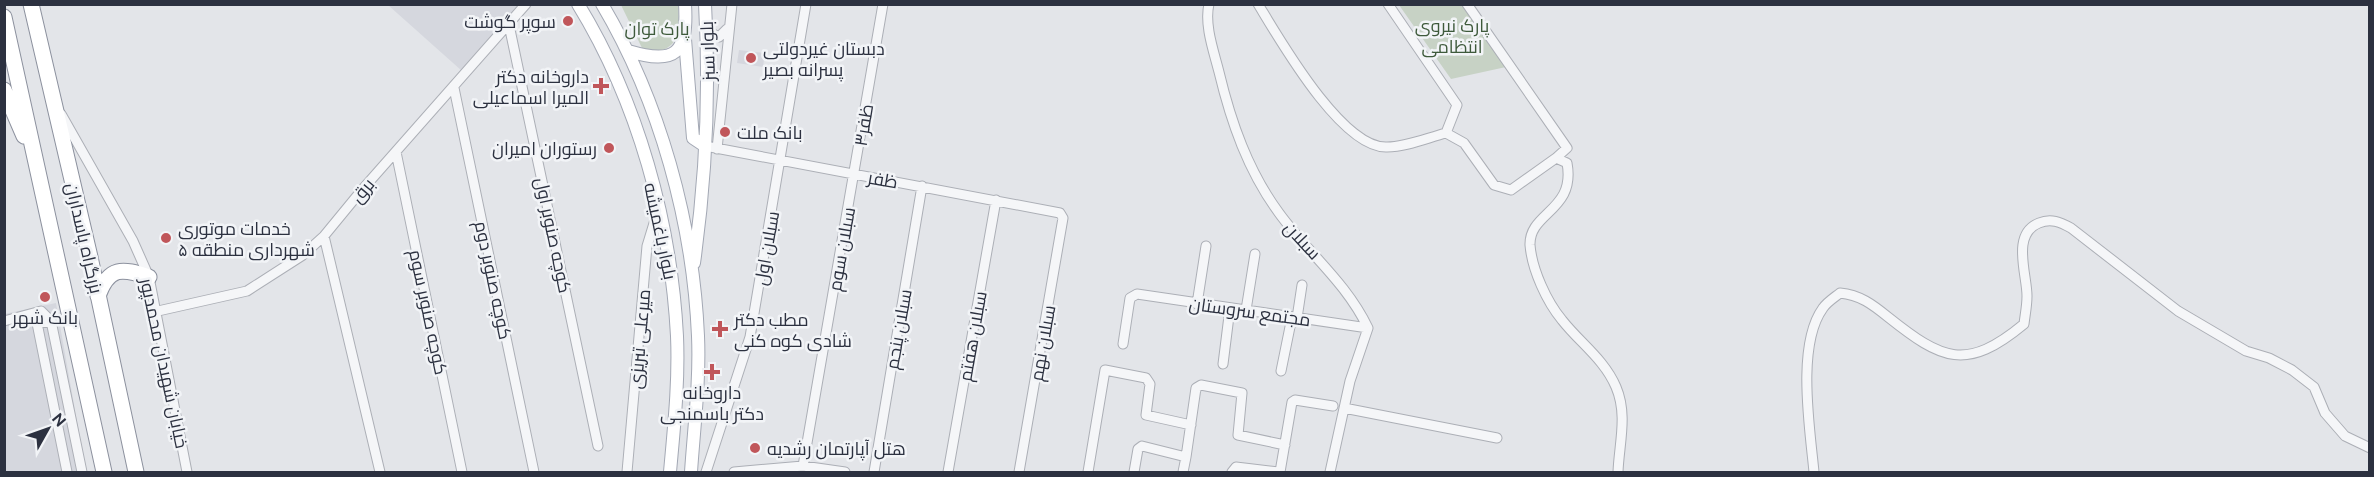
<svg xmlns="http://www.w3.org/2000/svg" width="2374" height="477" font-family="Ubuntu,Cairo,sans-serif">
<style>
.built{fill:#d5d7de}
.green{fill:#c7d2c5}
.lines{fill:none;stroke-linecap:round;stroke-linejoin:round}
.minor-casing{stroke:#acafb6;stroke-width:11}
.major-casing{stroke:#a3a8b4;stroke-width:14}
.highway-casing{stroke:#8c919e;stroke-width:17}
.minor{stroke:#f5f6f8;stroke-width:9}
.major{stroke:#fff;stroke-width:12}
.highway{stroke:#fff;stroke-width:15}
.poi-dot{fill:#c0565a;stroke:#f2f4f7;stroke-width:2}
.labels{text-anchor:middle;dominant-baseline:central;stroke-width:5;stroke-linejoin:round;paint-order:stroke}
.poi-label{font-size:18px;fill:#2c3140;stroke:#f2f4f7;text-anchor:start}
.park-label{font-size:18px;fill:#3e5a3b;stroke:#f2f4f7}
.street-label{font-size:18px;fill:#2c3140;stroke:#f2f4f7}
</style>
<rect width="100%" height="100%" fill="#e3e5e9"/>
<path class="built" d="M388,5h130l-56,66z
M739,50l26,3 -2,14 -26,-4z
M56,303l30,169h-81l-1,-158z"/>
<path class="green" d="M621,5h57c2,26 3,45 -30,48l-6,-5z
M1399,5h63l44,62 -55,12z"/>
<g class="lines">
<g class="minor-casing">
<path id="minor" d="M1209,4c-5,21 5,48 10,68 12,50 29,99 60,141 29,40 67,69 89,115l-18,53 -20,91
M1258,4c22,36 84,145 129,143 19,0 40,-9 59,-14
M1388,4l69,101 -11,28
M1467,4l100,144 -11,10
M509,25l89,421
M706,30l13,7 8,-8
M454,88l80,384
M61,114l72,127 16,36 38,195
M1446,133l18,10 30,42 17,5 45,-32 11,5c9,48 -38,49 -37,82 2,25 17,57 32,75 18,23 42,39 54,67 12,28 3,57 2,85
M705,146l355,67 3,5 -44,254
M717,149l15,-145
M396,152l66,320
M324,236l56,236
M1197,304l9,-58
M1246,310l9,-56
M158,311l89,-20 56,-36 21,-19 37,-45 165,-187
M1297,318l5,-33
M4,321l37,-10 10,10 31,151
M51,321l-14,2 30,149
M1123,344l7,-46 7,-4 231,34
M1223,364l7,-56
M1281,371l11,-54
M1344,408l153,30
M1186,457l10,-69 5,-3 41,8 -4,42 47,10
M803,466l80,-462
M627,472l20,-226 11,-36
M706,472l44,-135 56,-333
M734,472l69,-6 42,6
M874,472l48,-286
M948,472l48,-272
M1088,472l17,-102 41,8 4,6 -4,31 45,10
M1134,472l4,-23 4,-3 44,11 -3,15
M1232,472l4,-5 43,5
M1280,472l12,-70 3,-2 38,6
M1814,472c-4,-43 -18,-127 9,-164 4,-6 12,-11 17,-15 20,2 32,11 48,24 54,43 78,55 136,7 1,-9 3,-18 3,-28 0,-22 -16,-62 12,-73 12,-5 21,-1 32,5l107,83 68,40 23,7 23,12 22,17 11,26 20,23 25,12"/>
</g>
<g class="major-casing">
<path id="major" d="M578,4c60,98 93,218 99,332 2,46 -3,91 -7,136
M602,4c58,98 91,218 96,332 2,45 -4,91 -7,136
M685,39l8,99 12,8
M628,51c48,14 60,3 57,-47
M694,263c12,-86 16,-172 11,-259"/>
</g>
<g class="highway-casing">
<path id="highway" d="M31,4l59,253 46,215
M4,17l100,455
M4,90l20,46
M98,296c11,-30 24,-28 51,-19"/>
</g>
<use href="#minor" class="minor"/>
<use href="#major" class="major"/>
<use href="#highway" class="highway"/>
</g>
<g class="poi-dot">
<circle cx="568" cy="21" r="6"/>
<circle cx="751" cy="58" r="6"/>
<path d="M598 77h6v6h6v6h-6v6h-6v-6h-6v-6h6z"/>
<circle cx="725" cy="132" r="6"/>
<circle cx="609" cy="148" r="6"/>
<circle cx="166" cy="238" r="6"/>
<circle cx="45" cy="297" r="6"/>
<path d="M717 320h6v6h6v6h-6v6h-6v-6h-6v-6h6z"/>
<path d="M709 363h6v6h6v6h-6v6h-6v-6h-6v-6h6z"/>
<circle cx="755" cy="448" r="6"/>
</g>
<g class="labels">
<g class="poi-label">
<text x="556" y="21" text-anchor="end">سوپر گوشت</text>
<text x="763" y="48">دبستان غیردولتی<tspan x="763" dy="21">پسرانه بصیر</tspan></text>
<text x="589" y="76" text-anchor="end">داروخانه دکتر<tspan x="589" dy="21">المیرا اسماعیلی</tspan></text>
<text x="737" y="132">بانک ملت</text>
<text x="597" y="148" text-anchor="end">رستوران امیران</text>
<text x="178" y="228">خدمات موتوری<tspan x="178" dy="21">شهرداری منطقه ۵</tspan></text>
<text x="45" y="317" text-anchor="middle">بانک شهر</text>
<text x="734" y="319">مطب دکتر<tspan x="734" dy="21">شادی کوه کنی</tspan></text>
<text x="712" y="392" text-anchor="middle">داروخانه<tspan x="712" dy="21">دکتر باسمنجی</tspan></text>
<text x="767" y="448">هتل آپارتمان رشدیه</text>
</g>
<g class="park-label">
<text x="1452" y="25">پارک نیروی<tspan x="1452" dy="21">انتظامی</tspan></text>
<text x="657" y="28">پارک توان</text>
</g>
<g class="street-label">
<text transform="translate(707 51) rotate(-92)">بلوار سبز</text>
<text transform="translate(863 125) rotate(-81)">ظفر۳</text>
<text transform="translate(883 179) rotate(10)">ظفر</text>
<text transform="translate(362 190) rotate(-50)">برق</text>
<text transform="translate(661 231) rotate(78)">بلوار باغمیشه</text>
<text transform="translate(554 235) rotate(78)">کوچه صنوبر اول</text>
<text transform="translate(85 238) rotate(77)">بزرگراه پاسداران</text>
<text transform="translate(1303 240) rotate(47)">سبلان</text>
<text transform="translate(766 248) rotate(-80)">سبلان اول</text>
<text transform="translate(841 249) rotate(-80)">سبلان سوم</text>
<text transform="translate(494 280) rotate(78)">کوچه صنوبر دوم</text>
<text transform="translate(1250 311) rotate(8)">مجتمع سروستان</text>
<text transform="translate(429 312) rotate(78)">کوچه صنوبر سوم</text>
<text transform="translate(898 329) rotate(-80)">سبلان پنجم</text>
<text transform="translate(972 336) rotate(-80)">سبلان هفتم</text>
<text transform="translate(639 339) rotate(-85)">میرعلی تبریزی</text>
<text transform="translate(1042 343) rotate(-80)">سبلان نهم</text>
<text transform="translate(165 363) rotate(78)">خیابان شهیدان محمدپور</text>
</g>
</g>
<rect width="2374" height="477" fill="none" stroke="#2c3140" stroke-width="12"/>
<g transform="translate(48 429) rotate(50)" stroke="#f2f4f7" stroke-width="4.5" paint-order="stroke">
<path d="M0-4.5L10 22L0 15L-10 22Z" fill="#2c3140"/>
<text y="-9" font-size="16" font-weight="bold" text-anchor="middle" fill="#2c3140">N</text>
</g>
</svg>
